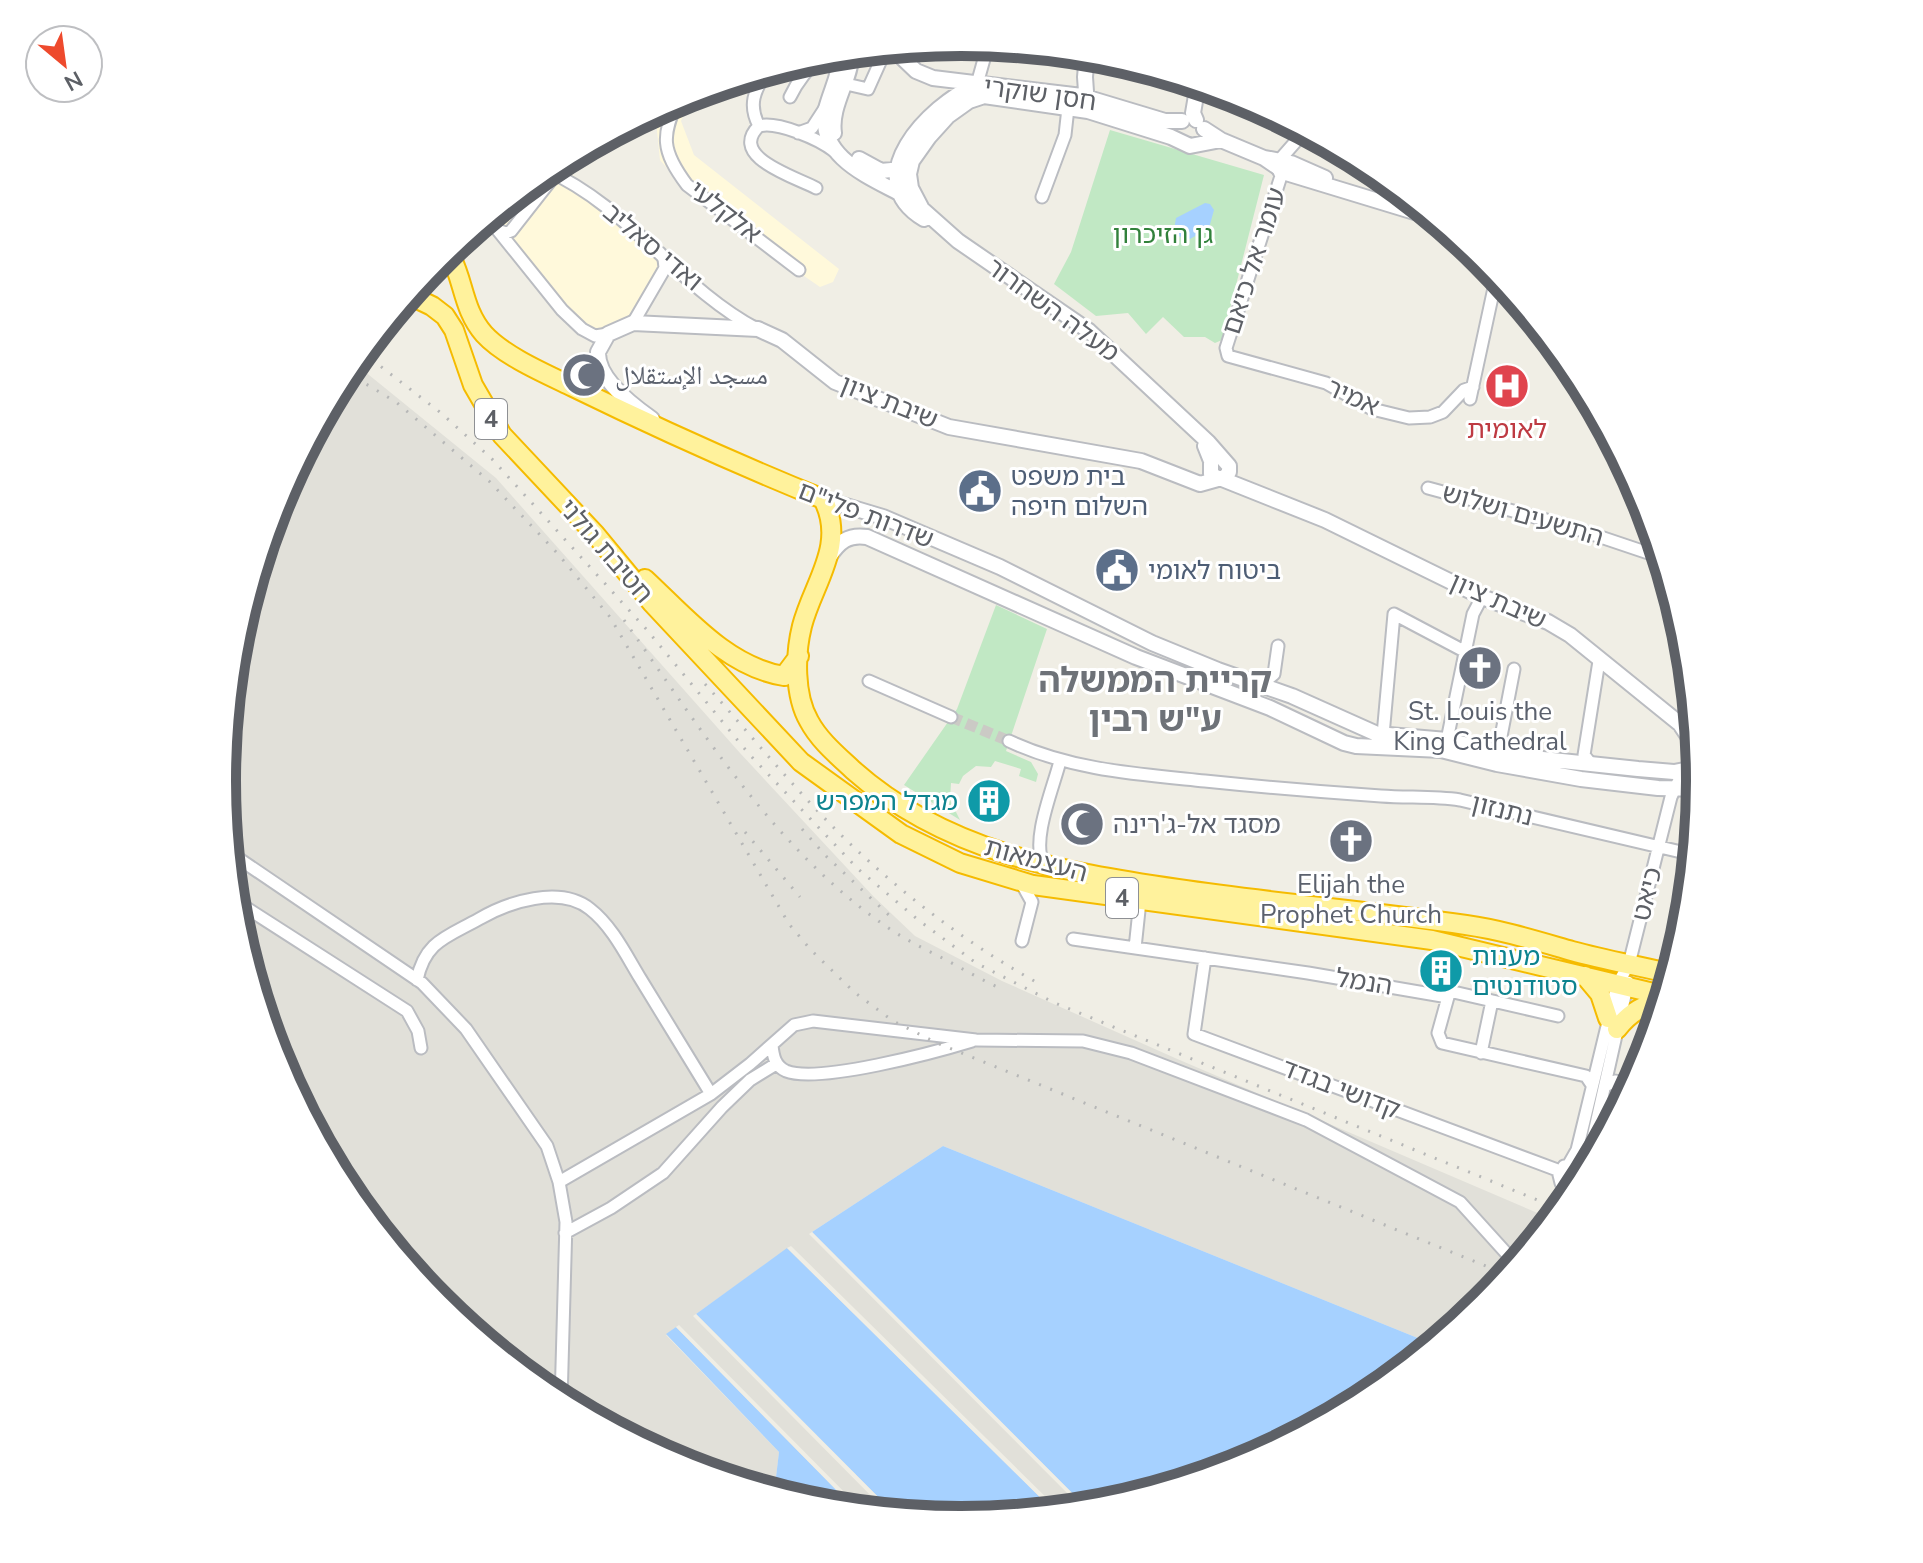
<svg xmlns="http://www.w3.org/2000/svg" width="1923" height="1563" font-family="'Nunito Sans','Noto Naskh Arabic','Noto Sans Hebrew',sans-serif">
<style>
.commercial{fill:#fff9db}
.industrial{fill:#e1e0d9}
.green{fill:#c1e8c4}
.water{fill:#a6d1ff}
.pier{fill:#f0eee5}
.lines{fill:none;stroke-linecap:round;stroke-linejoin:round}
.minor-tunnel{stroke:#cbcac5;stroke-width:11;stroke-dasharray:11 5.5;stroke-linecap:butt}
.minor-casing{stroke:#babcc1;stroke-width:15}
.tertiary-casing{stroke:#babcc1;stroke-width:18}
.trunk-casing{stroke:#f5bb00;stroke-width:22}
.minor{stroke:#fff;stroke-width:11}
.tertiary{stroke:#fff;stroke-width:14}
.trunk{stroke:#fff29c;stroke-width:18}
.rail{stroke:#b6b7b7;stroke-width:3;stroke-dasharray:2 10;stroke-linecap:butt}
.labels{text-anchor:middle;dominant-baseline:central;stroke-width:6;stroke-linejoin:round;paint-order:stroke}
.shield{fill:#fff;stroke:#8e9094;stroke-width:2}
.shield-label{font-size:24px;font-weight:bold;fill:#5d6066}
.street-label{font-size:26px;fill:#5d6066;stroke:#fff}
.park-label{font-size:26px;fill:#31813b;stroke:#fff}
.worship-label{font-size:26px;fill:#5b616d;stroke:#fff;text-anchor:start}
.health-label{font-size:26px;fill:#be3a42;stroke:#fff}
.service-label{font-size:26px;fill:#4e5e75;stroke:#fff;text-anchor:start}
.culture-label{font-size:26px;fill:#0d838f;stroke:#fff;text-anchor:end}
.district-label{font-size:34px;font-weight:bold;fill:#6e7278;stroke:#fff}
.rim{fill:none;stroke:#5d6066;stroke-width:10}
</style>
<rect width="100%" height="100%" fill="#f0eee5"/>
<path class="commercial" d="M693,94l-12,27 13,34 145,114 -6,13 -13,5 -29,-20 -107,-79 -24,-28 -4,-39 -9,-6 32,-17z
M590,146l-20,26 94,88 -31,63 -44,10 -101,-115 58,-47 13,4 13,-20z"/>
<path class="industrial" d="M353,362l143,116 244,275 134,144 41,39 87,45 173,77 379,162 -70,85 -49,40 -492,-199 -131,86 276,277 -33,3 -268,-263 -91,65 199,200 -38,-3 -181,-184 -10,8 113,117 -5,42 -96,-29 -128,-69 -112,-92 -92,-112 -68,-128 -42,-139 -14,-144 14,-144 42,-139z"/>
<path class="green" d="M1110,130l154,45 -42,165 -7,3 -10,-6h-21l-21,-20 -17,17 -18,-21 -32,3 -42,-32 17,-32z
M996,605l51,24 -41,122 25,11 7,12 -2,8 -17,-6 2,-7 -26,-8 -4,6 -15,-1 -13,10 -4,8 -8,-1 -1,17 10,20 -56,-35 53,-76z"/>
<path class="water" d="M1205,203l5,1 4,6 -5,18 -19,11 -12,-3 -4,-6 2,-12z
M943,1146l492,199 -63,52 -128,68 -139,42 -17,2 -276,-277z
M787,1248l268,264 -94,9 -66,-7 -199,-200z
M676,1327l181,184 -40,-4 -43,-13 5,-42 -113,-118z"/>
<path class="pier" d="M812,1232l276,277h-5l-274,-275z
M791,1246l267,263 1,2 -4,1 -268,-264z
M696,1314l199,200h-6l-196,-198z
M679,1325l181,183 1,3h-4l-181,-184z"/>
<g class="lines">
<path class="minor-tunnel" d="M951,717l58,24"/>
<g class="minor-casing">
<path id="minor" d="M846,84l22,5 13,-29
M977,84l11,-39
M790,97c8,-17 18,-28 31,-41
M679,98c-18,38 -18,52 8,87l112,85
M759,126c-11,-21 -5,-35 8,-55
M798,133l14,-5 13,-20
M1276,164l29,-33
M1278,169l3,7 -55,172 2,8 98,27 46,26 37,9 21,-1 13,-5 21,-22 9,-3
M546,170c82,36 133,118 211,159
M816,188c-20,-11 -89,-31 -57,-62 18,-5 60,13 75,25
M1042,197l23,-62 3,-27
M488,218l74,92 20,19 13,7 13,-2
M500,231l6,2 5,-2 58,-74
M633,323l32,-55 -1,-9 -4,-6
M1470,399l27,-125
M1428,488l137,37 98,33
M869,681l82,36
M1261,685l13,-11 4,-28
M1383,735l11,-121 70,37
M1447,740l26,-126 9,-17
M1009,741c62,29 128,33 196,40 58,6 117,11 176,15 27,2 52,0 79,4l234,55
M1498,752l16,-83
M1591,764l-7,-9 15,-94
M229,852l193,131 44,46 81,117 12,36 7,40 -5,180
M1044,864c-14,-22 10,-78 16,-103
M1022,884l10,18 -10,39
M234,900l173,111 11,20 3,17
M1073,939l235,34 140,24 -10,36 4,10 144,33 6,9
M1135,948l5,-47
M1205,958l-11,76 366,137
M417,980c8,-39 30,-43 62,-61 29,-17 81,-34 111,-10 22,17 36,46 50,69 24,39 47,77 71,116
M1448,997l1,-6 109,25
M772,1045c1,11 3,21 14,26 32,13 150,-19 186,-30
M1481,1053l11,-52
M1605,1086l10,-5 19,4
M1569,1164l8,-14 40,-165 12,-21 42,-167 7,-15 13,-12
M1564,1166l-5,9 2,8 6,6 12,-1
M1585,1173l43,-191
M559,1182l152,-88 39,-30 44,-39 19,-4 163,19 107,1 48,12 175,67 109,58 45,24 57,63
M565,1233l46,-25 52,-35 59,-66 28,-27 26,-16"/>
</g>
<g class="tertiary-casing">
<path id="tertiary" d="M893,49l23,22 17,7 149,18 83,25h17
M841,54c-1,20 -10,36 -15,55 -10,46 41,67 73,84
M1087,54l-2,23 2,29
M1196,120l-3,-7 5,-29
M1204,129l17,11 43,18 22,15 148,45
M834,133c-4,-27 17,-53 18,-80
M1265,158l26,5 34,15
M859,159l22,12 21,-2
M924,219c-67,-40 5,-113 51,-134
M652,419c-20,-14 -55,-40 -54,-67l10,-18 25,-11 125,6 24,11 53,42 114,45 192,34 59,23 25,-7 4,-5v-6l-21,-24 -119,-111 -131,-90 -36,-32 -11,-21 -2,-14 3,-13 17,-24 19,-21 21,-15 15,-5 104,15 83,26 19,9 31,-6
M1205,446l6,15v13l8,5
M1222,479l103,41 157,77 66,25 22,13 110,89 18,27
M823,499l60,18 117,50 152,76 66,27 74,26 85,38 70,6 68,16 123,13 36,3 26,-5
M829,557c10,-15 19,-23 38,-20l269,120 134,51 74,35 12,3 85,4 56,14 84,15 77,9 42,1"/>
</g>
<g class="trunk-casing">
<path id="trunk" d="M448,251c16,27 14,58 36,83 20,22 62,40 89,53 82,40 166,78 250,112 24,46 -10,84 -21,127 -7,28 -8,69 7,95 10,19 28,34 44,49 91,81 208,102 325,119 95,14 192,22 288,36 36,5 71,16 106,26 33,9 67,15 100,23
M409,295l23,11 13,10 9,14 19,55 29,50 93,99 57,69 149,159 100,72 59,29 73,22 399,55 234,56
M645,579c40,37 82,88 139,97l15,-20
M1585,976l15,18 8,24
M1617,1029c13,-17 28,-25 48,-30"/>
</g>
<use href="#minor" class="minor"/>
<use href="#tertiary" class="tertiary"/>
<use href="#trunk" class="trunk"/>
<path class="rail" d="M362,352l79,61 51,46 155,171 102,124 108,114 60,51 59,44 79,40 507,207
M346,372l50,30 93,79 69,73 52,63 179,307 21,25 44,43 39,29 44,22 571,232
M624,620c76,108 152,231 263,307 20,14 42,24 63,35 18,10 36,20 54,28
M705,684c54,60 106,126 167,180 50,45 105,85 164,118
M802,829l24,27 67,63
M745,832l55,65"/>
</g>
<defs>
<g id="mosque-disc" transform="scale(2.3)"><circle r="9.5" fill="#6b7280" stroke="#fff"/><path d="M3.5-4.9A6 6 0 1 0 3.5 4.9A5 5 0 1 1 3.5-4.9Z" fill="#fff"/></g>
<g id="hospital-disc" transform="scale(2.3)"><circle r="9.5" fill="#e0444e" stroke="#fff"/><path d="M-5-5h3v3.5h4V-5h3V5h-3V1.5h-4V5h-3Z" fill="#fff"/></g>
<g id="civic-disc" transform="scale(2.3)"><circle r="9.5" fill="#5c6f8a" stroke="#fff"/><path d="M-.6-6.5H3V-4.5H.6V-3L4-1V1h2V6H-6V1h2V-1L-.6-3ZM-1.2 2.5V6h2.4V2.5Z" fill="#fff"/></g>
<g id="church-disc" transform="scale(2.3)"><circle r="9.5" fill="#6b7280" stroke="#fff"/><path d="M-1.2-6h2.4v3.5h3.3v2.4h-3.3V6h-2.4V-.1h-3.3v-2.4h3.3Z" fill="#fff"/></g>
<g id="building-disc" transform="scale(2.3)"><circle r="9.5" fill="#0f9aa8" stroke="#fff"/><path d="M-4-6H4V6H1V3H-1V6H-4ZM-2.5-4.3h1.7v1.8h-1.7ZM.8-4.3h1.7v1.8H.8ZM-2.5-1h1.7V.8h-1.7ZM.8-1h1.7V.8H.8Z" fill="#fff"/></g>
</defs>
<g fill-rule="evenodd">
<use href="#mosque-disc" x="584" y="375"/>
<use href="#hospital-disc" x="1507" y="386"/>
<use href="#civic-disc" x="980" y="491"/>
<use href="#civic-disc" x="1117" y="570"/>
<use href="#church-disc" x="1480" y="668"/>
<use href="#building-disc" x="989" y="801"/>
<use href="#mosque-disc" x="1082" y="824"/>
<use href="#church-disc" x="1351" y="841"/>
<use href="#building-disc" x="1441" y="971"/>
</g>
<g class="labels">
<g class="shield">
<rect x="475" y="399" width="32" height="40" rx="6"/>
<rect x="1106" y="878" width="32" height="40" rx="6"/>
</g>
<g class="shield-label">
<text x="491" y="419">4</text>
<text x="1122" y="898">4</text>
</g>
<g class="street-label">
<text transform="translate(1040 94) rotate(8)">חסן שוקרי</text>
<text transform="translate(725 212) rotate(38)">אלקלעי</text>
<text transform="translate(653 247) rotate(40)">ואדי סאליב</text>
<text transform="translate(1254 261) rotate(-72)">עומר אל כיאם</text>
<text transform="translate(1053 310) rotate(36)">מעלה השחרור</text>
<text transform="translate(1353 397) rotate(24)">אמיר</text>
<text transform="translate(889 402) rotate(22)">שיבת ציון</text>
<text transform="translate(866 515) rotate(21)">שדרות פלי"ם</text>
<text transform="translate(1523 515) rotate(16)">התשעים ושלוש</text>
<text transform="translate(606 551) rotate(49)">חטיבת גולני</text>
<text transform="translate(1498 601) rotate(24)">שיבת ציון</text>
<text transform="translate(1502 810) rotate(14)">נתנזון</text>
<text transform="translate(1036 860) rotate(15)">העצמאות</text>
<text transform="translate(1647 894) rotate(-76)">כיאט</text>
<text transform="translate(1364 982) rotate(9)">הנמל</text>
<text transform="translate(1341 1089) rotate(21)">קדושי בגדד</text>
</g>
<g class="park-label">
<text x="1163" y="234">גן הזיכרון</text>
</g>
<g class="worship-label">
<text x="615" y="375">مسجد الإستقلال</text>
<text x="1480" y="711" text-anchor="middle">St. Louis the<tspan x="1480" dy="30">King Cathedral</tspan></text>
<text x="1113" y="824">מסגד אל-ג'רינה</text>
<text x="1351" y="884" text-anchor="middle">Elijah the<tspan x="1351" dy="30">Prophet Church</tspan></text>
</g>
<g class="health-label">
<text x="1507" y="429">לאומית</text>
</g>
<g class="service-label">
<text x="1011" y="476">בית משפט<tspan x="1011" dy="30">השלום חיפה</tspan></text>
<text x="1148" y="570">ביטוח לאומי</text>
</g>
<g class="culture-label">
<text x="958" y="801">מגדל המפרש</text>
<text x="1472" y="956" text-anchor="start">מענות<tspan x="1472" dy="30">סטודנטים</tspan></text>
</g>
<g class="district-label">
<text x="1155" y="681">קריית הממשלה<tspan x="1155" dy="39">ע"ש רבין</tspan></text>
</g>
</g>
<path d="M0 0H1923V1563H0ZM236 781a725 725 0 1 1 1450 0a725 725 0 1 1-1450 0Z" fill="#fff" fill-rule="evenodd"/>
<path class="rim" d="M236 781a725 725 0 1 1 1450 0a725 725 0 1 1-1450 0Z"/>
<g transform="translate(64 64) rotate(151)"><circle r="38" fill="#ffffff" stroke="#bebfc2" stroke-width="2"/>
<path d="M0-6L14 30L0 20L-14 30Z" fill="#ee4a2d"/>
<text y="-12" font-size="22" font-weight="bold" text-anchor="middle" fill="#5d6066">N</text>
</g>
</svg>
